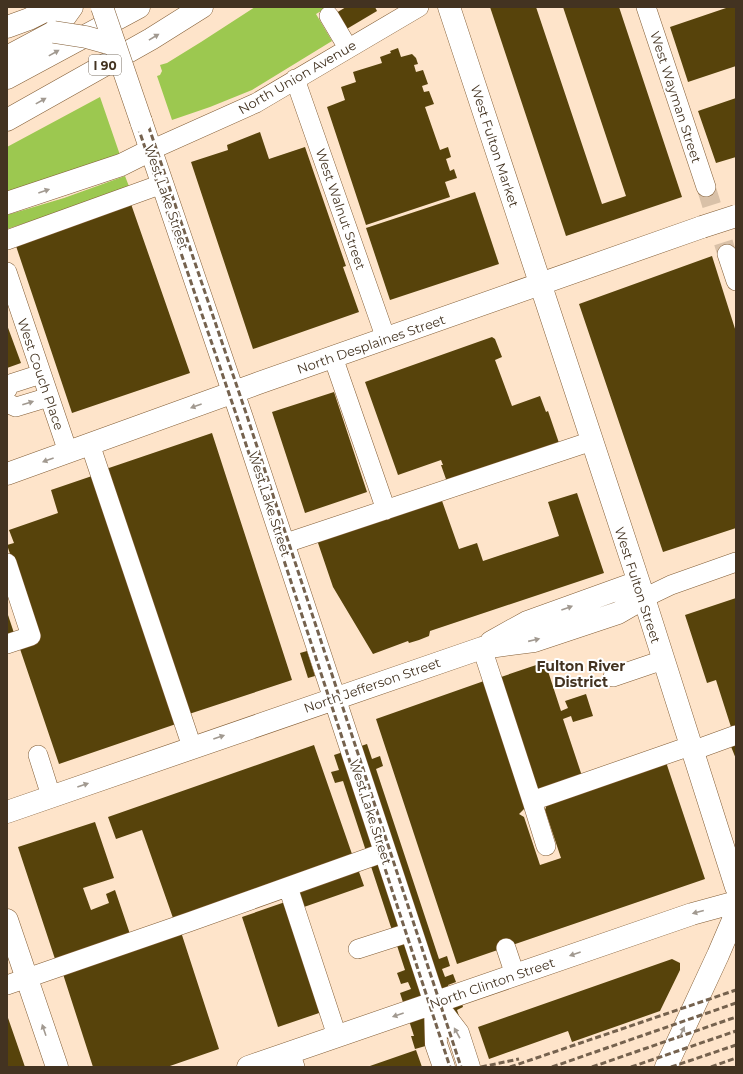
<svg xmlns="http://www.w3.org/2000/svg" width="743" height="1074" font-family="Montserrat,sans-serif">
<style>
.green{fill:#9cc850}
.building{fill:#57430b}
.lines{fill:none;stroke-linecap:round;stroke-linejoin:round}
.minor-tunnel{stroke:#d9c1a8;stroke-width:19;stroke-dasharray:19 10;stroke-linecap:butt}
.minor-casing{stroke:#825d35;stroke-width:20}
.major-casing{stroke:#825d35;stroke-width:23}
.highway-casing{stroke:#825d35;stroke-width:23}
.minor{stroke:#fff;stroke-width:19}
.major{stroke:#fff;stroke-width:22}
.highway{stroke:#fff;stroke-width:22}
.rail{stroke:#75624e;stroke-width:3;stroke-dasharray:6 3;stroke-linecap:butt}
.major-bridge-casing{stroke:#825d35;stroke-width:23;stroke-linecap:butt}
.highway-bridge-casing{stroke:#825d35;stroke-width:23;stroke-linecap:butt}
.major-bridge{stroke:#fff;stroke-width:22}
.highway-bridge{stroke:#fff;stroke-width:22}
.oneway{fill:#a19990}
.labels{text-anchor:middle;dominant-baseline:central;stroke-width:4;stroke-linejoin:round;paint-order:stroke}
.shield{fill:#fff;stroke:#7b7064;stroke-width:1}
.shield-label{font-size:12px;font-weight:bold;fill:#433321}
.street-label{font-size:13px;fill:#433321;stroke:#fff}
.neighbourhood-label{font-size:14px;font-weight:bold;fill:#433321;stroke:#fff}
</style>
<rect width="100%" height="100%" fill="#fee4ca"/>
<path class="green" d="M255,7h73l-12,7 16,27 -80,49 -42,17 -38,13 -15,-44 3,-1 2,-4 -2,-6 7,-2 34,-21z
M100,97l20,58 -113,37v-45z
M125,176l5,13 -123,40v-14l57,-17z"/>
<path class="building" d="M346,7h29l2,4 -32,19 -9,-17z
M490,7h46l66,197 24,-8 -63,-189h56l63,190 -116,39z
M725,7h11v59l-48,16 -18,-55 56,-19z
M398,48l3,9 11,-3 4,4 2,6 -4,1 2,7 7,-2 5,14 -6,2 2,6 5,-1 5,13 -9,3 15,43 8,-3 3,10 -5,2 4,12 4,-2 3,9 -12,4 5,15 -84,28 -39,-118 18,-7 -4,-13 15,-5 -3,-10 29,-9 -2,-6 11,-4 -1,-2z
M736,98v59l-20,6 -18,-52z
M260,132l9,27 36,-12 41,119 -3,1 16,45 -106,37 -62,-187 37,-12 -1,-5z
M475,192l24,72 -109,36 -24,-72z
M131,204l59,169 -118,40 -57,-170z
M712,256l24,76v196l-73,24 -84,-248z
M7,325l14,38 -14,5z
M492,337l3,2 7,18 -7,3 17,46 28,-10 6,16 2,-1 11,32 -112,39 -6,-17h2l-2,-5 -43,15 -33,-93z
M334,392l33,100 -62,21 -33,-101z
M212,433l80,247 -106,35 -83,-245z
M92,476l84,248 -117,40 -40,-118 21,-7 -33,-94 7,-2 -5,-13 49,-17 -7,-23z
M577,493l27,80 -174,58 -1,5 -10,4 -10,3 -1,-2 -35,13 -40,-67 -16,-47 124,-42 18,51 18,-6 6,18 76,-25 -11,-34z
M736,598v127l-5,2 -15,-47 -9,3 -22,-68z
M7,612l7,21 -7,3z
M307,651l8,25 -7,2 -8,-25z
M545,662l16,49 7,-3 -3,-7 21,-7 7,22 -20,6 -2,-6 -8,3 20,60 -46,15 -39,-116z
M484,681l41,127 -6,6 5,3 16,48 21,-7 -16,-48 2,-6 119,-42 39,117 -248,85 -81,-245z
M736,742v17l-6,-15z
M367,744l5,15 8,-3 3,10 -7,3 63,190 8,-3 3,10 -8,3 3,8 8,-3 3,8 -8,3 6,17 7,-2 2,7 -6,3 3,9 -31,26 -14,4 -4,-13h3l-14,-43 11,-4 -3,-7 -7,2 -4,-11 8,-3 -62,-189 -8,2 -4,-11 8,-2 -5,-15z
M314,745l38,109 -179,64 -31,-88 -26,9 -8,-22z
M95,822l19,56 -31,10 8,22 18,-7 -3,-9 9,-4 16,47 50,-5 38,117 -52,18h-74l-30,-93 -7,-12 -38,-115z
M358,869l6,17 -60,21 -6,-16z
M288,901l37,110 -47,16 -36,-110z
M672,959l8,4v7l-20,41 -88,31 -4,-11 -79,28 -11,-32z
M7,1015l18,52h-18z
M416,1050l6,17h-55z"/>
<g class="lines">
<path class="minor-tunnel" d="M706,187l21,67"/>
<g class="minor-casing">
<path id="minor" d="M646,7l60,180
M329,16l19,32
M295,79l91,260
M151,150l105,-47 163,-96
M7,240l155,-56
M727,254l9,27
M7,272l61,180
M333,357l53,153
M7,390l3,-6 31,-10
M7,403l9,4 33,-10
M90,444l102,303
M283,544l309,-103
M7,563l24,73 -24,8
M644,598l27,-13 65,-23
M482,648l50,153 158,-55
M613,677l50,-17
M692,751l44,-16
M38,755l13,41
M532,801l14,45
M288,887l49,149
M506,948l9,27
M358,949l53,-17
M7,985l182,-63 196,-70
M290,1052l5,15"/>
</g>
<g class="major-casing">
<path id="major" d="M449,7l195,591 92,289
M141,121l101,297 193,585 23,30 11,34
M7,474l249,-90 446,-157
M491,642l36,-20 111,-40
M7,812l475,-164 52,-7 84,-28 26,-15
M7,920l50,147
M435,1003l1,41 8,23
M248,1067l444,-153 44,-12
M666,1067l52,-112 18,-42"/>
</g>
<g class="highway-casing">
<path id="highway" d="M7,27l22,-8 24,-12
M7,57l47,-25 18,-25
M7,78l132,-71
M7,120l144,-81 51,-32
M7,203l114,-38 30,-15"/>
</g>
<use href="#minor" class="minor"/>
<use href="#major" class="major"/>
<use href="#highway" class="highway"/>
<path class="rail" d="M97,7l140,410 213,650
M108,7l138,406 215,654
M481,1067l38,-8
M510,1067l226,-77
M552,1067l184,-64
M592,1067l144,-50
M631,1067l105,-36
M671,1067l65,-22
M711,1067l25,-9"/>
<g class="major-bridge-casing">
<path id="major-bridge" d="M102,7l39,114
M702,227l34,-11"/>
</g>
<g class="highway-bridge-casing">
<path id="highway-bridge" d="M54,32l32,5 29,8"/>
</g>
<use href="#major-bridge" class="major-bridge"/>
<use href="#highway-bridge" class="highway-bridge"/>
</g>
<defs><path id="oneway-solid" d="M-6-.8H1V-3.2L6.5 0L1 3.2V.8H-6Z"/></defs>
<g class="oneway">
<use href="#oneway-solid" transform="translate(154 37) rotate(-31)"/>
<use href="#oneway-solid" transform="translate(54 53) rotate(-29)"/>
<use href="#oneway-solid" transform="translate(41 101) rotate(-29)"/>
<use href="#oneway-solid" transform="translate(44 191) rotate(-19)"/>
<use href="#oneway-solid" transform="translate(28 403) rotate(-18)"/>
<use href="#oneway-solid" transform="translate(196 406) rotate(160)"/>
<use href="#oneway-solid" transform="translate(48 460) rotate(160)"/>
<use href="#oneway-solid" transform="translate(567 608) rotate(-20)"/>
<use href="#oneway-solid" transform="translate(534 640) rotate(-13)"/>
<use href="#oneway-solid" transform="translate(219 737) rotate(-19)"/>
<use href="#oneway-solid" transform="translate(83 785) rotate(-19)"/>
<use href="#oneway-solid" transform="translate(698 912) rotate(165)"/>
<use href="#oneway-solid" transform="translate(575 954) rotate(161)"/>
<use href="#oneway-solid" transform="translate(398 1015) rotate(161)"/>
<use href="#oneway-solid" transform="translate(44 1030) rotate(-109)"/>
<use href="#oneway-solid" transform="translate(682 1032) rotate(-65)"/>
<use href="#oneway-solid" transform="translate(457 1033) rotate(-119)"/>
</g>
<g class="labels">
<rect class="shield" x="89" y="55" width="32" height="20" rx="3"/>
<g class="shield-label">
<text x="105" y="65">I 90</text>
</g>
<g class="street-label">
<text transform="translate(297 77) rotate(-30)">North Union Avenue</text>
<text transform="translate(676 97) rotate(72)">West Wayman Street</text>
<text transform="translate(495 146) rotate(72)">West Fulton Market</text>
<text transform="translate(167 197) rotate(71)">West Lake Street</text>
<text transform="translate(341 209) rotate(71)">West Walnut Street</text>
<text transform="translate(371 344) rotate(-19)">North Desplaines Street</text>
<text transform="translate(41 374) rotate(71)">West Couch Place</text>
<text transform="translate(270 504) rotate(72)">West Lake Street</text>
<text transform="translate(638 585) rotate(72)">West Fulton Street</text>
<text transform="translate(372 685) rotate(-19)">North Jefferson Street</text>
<text transform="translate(371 812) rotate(72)">West Lake Street</text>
<text transform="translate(492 983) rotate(-19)">North Clinton Street</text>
</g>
<g class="neighbourhood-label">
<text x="581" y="666">Fulton River<tspan x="581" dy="16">District</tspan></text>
</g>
</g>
<rect width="743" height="1074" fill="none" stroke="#433321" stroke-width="16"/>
</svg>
